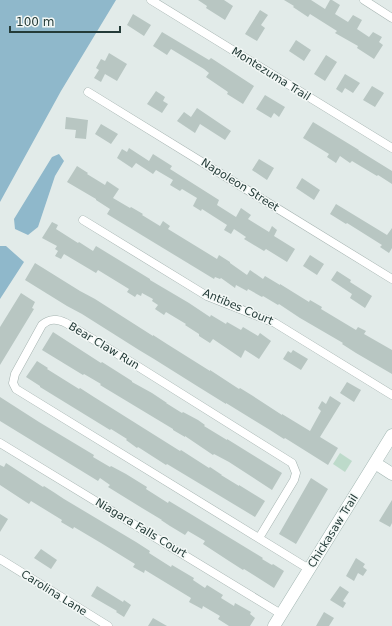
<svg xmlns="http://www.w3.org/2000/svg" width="392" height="626" font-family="'DejaVu Sans',sans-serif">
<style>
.green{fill:#bddaca}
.water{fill:#8fb8cb}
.building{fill:#b8c6c2}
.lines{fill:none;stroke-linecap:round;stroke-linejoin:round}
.street-casing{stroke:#a5b3b0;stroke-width:9}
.secondary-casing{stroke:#a2b6b2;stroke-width:13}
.street{stroke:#fff;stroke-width:8}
.secondary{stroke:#fff;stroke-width:12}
.labels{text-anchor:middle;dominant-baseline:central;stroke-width:3;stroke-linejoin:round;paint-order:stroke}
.street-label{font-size:11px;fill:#243b38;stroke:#f3f8f6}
</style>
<rect width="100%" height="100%" fill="#e2ebe9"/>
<path class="green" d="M340,453l12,8 -7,11 -12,-8z"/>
<path class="water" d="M0,0h116l-55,91 -61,111z
M59,154l5,7 -9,15 -17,51 -10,8 -13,-6 -1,-10 38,-62z
M0,246h6l18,16 -24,37z"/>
<path class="building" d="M198,0h26l9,6 -8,14 -19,-12 1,-2z
M284,0h27l14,9 5,-9h2l8,5 -5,9 13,8 5,-7 9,5 -5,9 12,8 4,-5 9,5 -3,5 4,3 -9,14 -17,-11 1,-2 -23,-13 2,-2 -27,-17 -2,3 -15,-10 1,-1z
M260,10l8,5 -7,10 4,3 -8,13 -12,-7z
M133,14l18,11 -7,11 -17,-11z
M162,32l47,28 2,-2 43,28 -11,18 -16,-10 1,-2 -22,-15 3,-4 -5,-4 -33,-20 -4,6 -14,-9z
M296,40l15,10 -7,11 -15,-10z
M109,53l18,11 -10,17 -12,-7 -4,8 -7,-4 5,-8 -3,-2 5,-9 4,2z
M326,55l11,7 -12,19 -11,-7z
M345,74l15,9 -7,10 -8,-5 -3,5 -6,-4z
M372,86l12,7 -9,14 -12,-7z
M156,91l9,6 -2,4 5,3 -6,9 -15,-9z
M265,95l20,12 -6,10 -5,-4 -3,5 -15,-9z
M197,108l34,23 -6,9 -25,-16 -5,9 -18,-12 7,-9 7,5z
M66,117l22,3 -2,19 -11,-1 1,-8 -11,-1z
M313,122l46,28h-1l34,21v13l-14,-9 -1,1 -25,-15 -2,2 -10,-7 -4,7 -9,-6 2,-3 -26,-16z
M101,124l17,10 -7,10 -16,-10z
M129,148l20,13 4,-7 19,12 -2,3 49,31 -2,5 19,12 5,-9 10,7 -3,4 21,13 3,-6 5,4 -3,6 21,13 -8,13 -21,-13 -2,2 -20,-12 2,-2 -12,-8 -3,5 -7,-4 3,-5 -25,-16 -1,2 -8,-5 4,-8 -15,-9 -2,2 -10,-6 3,-5 -17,-10 -3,4 -17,-11 -4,5 -15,-10 5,-9 5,3z
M259,159l15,9 -7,12 -15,-10z
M77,166l11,7 -1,1 18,11 2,-4 12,8 -6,9 17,10 1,-1 12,7 -1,1 18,11 3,-5 7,5 -2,3 49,30 2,-4 11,7v1l17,12 3,-5 13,9 2,-3 15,9v-1l29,18 1,-2 12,7 -1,2 35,21 2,-3 8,4 -2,3 28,16v24l-36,-21 -14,-9 1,-1 -43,-25 -21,-14 -1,1 -15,-9 -1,1 -14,-8 -1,2 -11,-6 -1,3 -14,-10 -1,1 -5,-2 -1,2 -107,-65 3,-5 -14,-9v-1l-29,-17z
M302,178l18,12 -6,10 -18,-12z
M336,204l51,31 5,-7v20l-3,5 -9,-6 2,-2 -35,-22 -1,1 -16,-10z
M52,222l6,3 -2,4 22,14 1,-1 14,9 3,-5 54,33v1l39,23 21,14 1,-2 15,9 1,-2 14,8 2,-3 15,9 2,-3 11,8 -12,18 -14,-9 -4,8 -28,-19 -3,4 -11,-7v-2l-14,-9 1,-1 -20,-12 -2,3 -9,-6 3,-4 -6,-4 1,-2 -11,-6 -1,3 -4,-2 -2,3 -8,-5 2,-3 -31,-19 -2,3 -32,-19 -3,5 -6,-3 3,-5 -3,-2 2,-3 -15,-8z
M310,255l14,9 -7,11 -14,-9z
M35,263l45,28 15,8 58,37v-1l14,9 43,27v-1l29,19 1,-1 13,8 29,19v-1l28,17 11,-20 -3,-3 4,-7 4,3 4,-8 11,7 -21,34 18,11 -10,17 -43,-27 -1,1 -14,-9 -44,-27v1l-29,-18 -43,-27 -15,-9 -57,-36 -15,-8 -42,-26z
M337,271l14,9 -1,2 22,14 -7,12 -15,-10 2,-4 -21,-14z
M21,293l14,9 -3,6 2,1 -34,56v-38z
M53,332l48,31 1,-1 30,19v1l20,11 15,10h-1l16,10 1,-1 15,8 7,5 -1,1 23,14v-1l55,34 -10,17 -43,-28 -15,-8 -1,1 -28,-19v1l-12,-7v-1l-73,-44 1,-1 -17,-10 -1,1 -41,-25z
M293,350l15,9 -7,11 -18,-11 5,-8 3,2z
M37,361l11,7 -1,1 32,20 1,-1 14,9 86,54 1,-1 28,18 1,-1 12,8h-1l18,11v-1l26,16 -10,16 -88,-53 -1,1 -28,-18 -1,1 -11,-8 1,-1 -16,-10 -1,1 -70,-43v-1l-14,-9z
M347,382l14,8 -7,12 -14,-9z
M0,397l39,25 55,33 -1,2 17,10 1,-1 15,8 21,13 -1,2 22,14 1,-2 20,12 74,45 -1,1 10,6 1,-1 11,7 -10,17 -30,-19 -1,1 -14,-9 -26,-17 2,-3 -17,-10 -3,4 -15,-9 -9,-6h1l-20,-12 -34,-21 2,-2 -10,-7 -2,3 -98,-60z
M6,463l37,24 1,-1 11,7 9,6 72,43 14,9 -1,2 22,14 1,-2 22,13 -1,2 12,8 2,-3 16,10 -2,3 13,8 1,-3 16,9 -1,2 5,4 -5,8h-21l-11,-7 2,-3 -17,-10 -1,3 -13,-7 2,-4 -46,-28 -1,3 -11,-6 2,-3 -34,-21 -27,-16 -1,2 -12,-7 1,-2 -31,-19 -2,3 -29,-19v-20l4,2z
M311,478l17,11 -32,55 -17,-10z
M392,500v23l-2,4 -11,-6z
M0,514l8,5 -8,13z
M41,549l16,11 -6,9 -17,-11z
M356,558l9,6 -2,3 4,3 -4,6 -5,-3 -4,8 -8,-5z
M97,586l26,16 1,-2 7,5 -7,12 -8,-5 1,-1 -26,-15z
M340,586l9,6 -6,9 3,2 -3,5 -13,-8z
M324,612l10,6 -5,8h-13z
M153,618l14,8h-19z"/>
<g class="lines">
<g class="street-casing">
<path id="street" d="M151,0l241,148
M364,0l28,18
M88,92l304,187
M83,220l124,76 68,27 117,72
M0,443l281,171
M259,538l35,-58 2,-7 -4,-10 -158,-99 -68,-41c-9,-4 -16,-5 -24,2l-27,49 -2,9 3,6 293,180
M0,559l108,67"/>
</g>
<g class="secondary-casing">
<path id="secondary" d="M375,463l17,11
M274,626l118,-191"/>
</g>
<use href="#street" class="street"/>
<use href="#secondary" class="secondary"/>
</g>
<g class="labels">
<g class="street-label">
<text transform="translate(271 74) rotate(32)">Montezuma Trail</text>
<text transform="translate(240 185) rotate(32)">Napoleon Street</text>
<text transform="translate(238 307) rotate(23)">Antibes Court</text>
<text transform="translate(104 346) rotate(31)">Bear Claw Run</text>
<text transform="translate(141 528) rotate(31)">Niagara Falls Court</text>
<text transform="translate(333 531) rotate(-58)">Chickasaw Trail</text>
<text transform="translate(54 593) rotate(32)">Carolina Lane</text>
</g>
</g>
<path d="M10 26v6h110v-6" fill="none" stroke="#243b38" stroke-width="2"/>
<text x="16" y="26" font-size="12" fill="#243b38" stroke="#f3f8f6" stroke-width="3" paint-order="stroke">100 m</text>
</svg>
